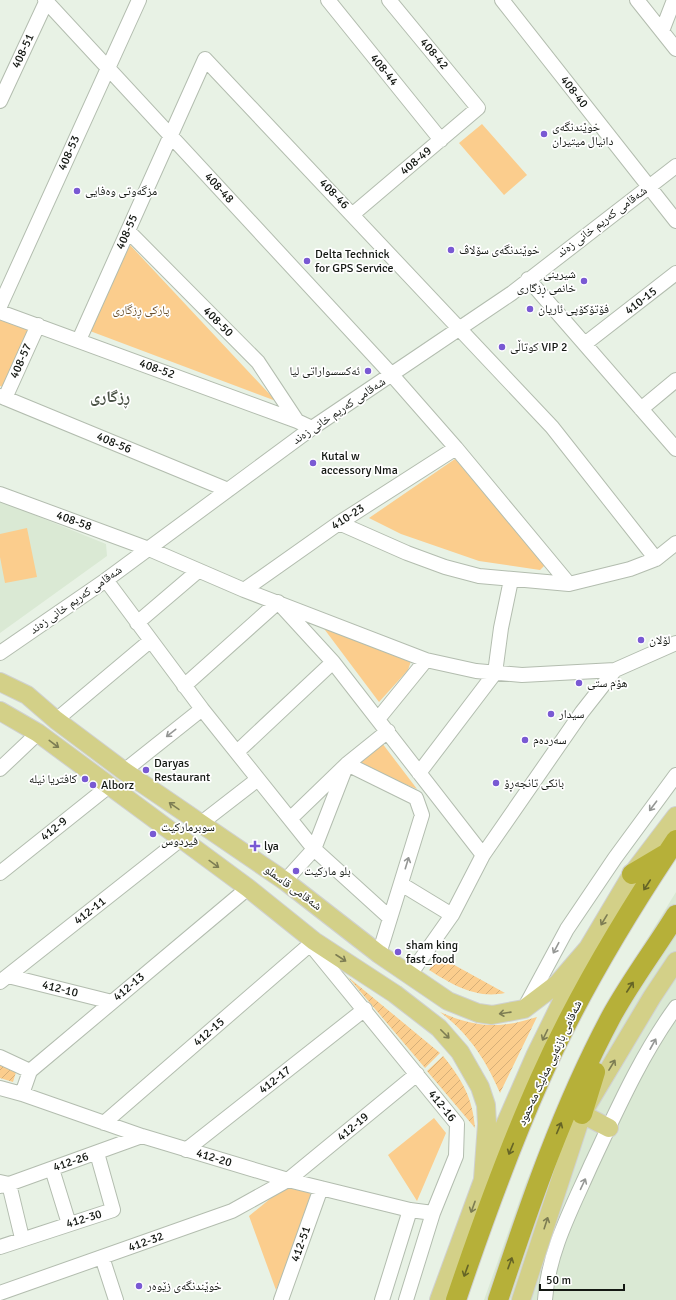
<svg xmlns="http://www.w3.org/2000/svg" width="676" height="1300" font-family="Signika,'Noto Naskh Arabic',sans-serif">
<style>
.built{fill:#dae9d4}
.green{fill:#fbcd8d}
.garden{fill:url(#garden-furrows)}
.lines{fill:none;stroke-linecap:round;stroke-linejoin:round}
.minor-casing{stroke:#b3bdaf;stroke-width:16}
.major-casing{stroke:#d0d1d0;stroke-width:20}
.highway-casing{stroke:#d0d1d0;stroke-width:22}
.minor{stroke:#fff;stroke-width:14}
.major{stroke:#d3d088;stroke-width:18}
.highway{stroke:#b6b039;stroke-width:20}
.oneway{stroke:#959795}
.oneway2{stroke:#7d7d53}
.oneway3{stroke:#656426}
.poi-dot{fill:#7959d3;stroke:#fff;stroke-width:1.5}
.labels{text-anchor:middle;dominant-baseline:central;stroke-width:3.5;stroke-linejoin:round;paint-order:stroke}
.street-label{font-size:12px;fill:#141813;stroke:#fff}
.poi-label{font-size:12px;fill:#141813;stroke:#fff;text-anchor:start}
.park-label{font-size:12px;fill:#654b27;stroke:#fff}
.district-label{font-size:16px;font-weight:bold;fill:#4b5347;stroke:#fff}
</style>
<defs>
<pattern id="garden-furrows" width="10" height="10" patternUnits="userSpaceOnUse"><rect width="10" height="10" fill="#fbcd8d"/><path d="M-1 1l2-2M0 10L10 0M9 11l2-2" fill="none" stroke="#d6af79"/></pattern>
</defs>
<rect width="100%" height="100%" fill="#e8f2e5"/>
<path class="built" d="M0,501l106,43 1,12 -107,77z
M676,892v408h-192l41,-115 42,-101 18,-38 35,-63z"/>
<path class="green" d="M482,124l45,51 -23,20 -45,-52z
M130,245l146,156 -186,-70z
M0,318l29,11 -26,58 -3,-1z
M455,459l90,106 -5,5 -61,-9 -78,-27 -32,-16z
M27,528l10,49 -32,6 -5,-26v-23z
M319,622l92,39 -3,9 -29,32z
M382,743l35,46 -60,-24z
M434,1118l12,15 -29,68 -29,-46z
M288,1188c9,1 17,1 24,7l1,7 -37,88 -27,-74 33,-27z"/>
<path class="garden" d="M438,956l67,37c-29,6 -52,-8 -76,-23z
M348,977l92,76 -15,15z
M440,1012c36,16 60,17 97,5l-37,76c-14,-33 -31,-59 -60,-81z
M443,1056c19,23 30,43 32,72l-48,-57z
M0,1064l16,8 -3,10 -13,-4z"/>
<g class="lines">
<g class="minor-casing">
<path id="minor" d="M45,0l347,375 64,73 113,136
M328,0l113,140
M502,0l174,221
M637,0l39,49
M662,31l12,-31
M0,101l47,-101
M353,214l125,-106 -89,-108
M128,231l130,131 39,59
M528,279l148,170
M0,306l139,-306
M0,312l297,109 15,7
M79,340l126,-281 347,368 104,132
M586,343l90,-70
M0,396l228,94
M5,398l33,-73
M641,409l35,-29
M0,494l149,55 95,41 182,70 50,11 46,4 93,-5 61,-27
M339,523l68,30 38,14 34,9 90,8 61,-15 26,-10 20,-16
M106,580l96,129 112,140 76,69
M244,590l95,-67 117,-75
M137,623l61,-52
M0,653l106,-73 206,-152 200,-135 164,-127
M184,686l94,-84 55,60 150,193
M378,719l48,-59
M56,720l94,-79
M237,752l96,-90
M347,764l69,34 6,17 -43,139
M0,769l38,-36
M124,771l78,-62
M419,773l76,-100 6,-45 10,-48
M290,819l57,-55 41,-33
M200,824l58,-45
M0,873l109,-87
M285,881l29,-32 33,-85
M401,884l51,31
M310,944l147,180 -1,32 -23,57 -27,87
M8,976l104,26
M409,976l43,-61 31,-60 99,-143 33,-42
M0,982l181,-143
M525,1007l42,-78 48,-71 61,-83
M0,1057l30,14
M0,1088l22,6 120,42 146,44 122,30 23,3
M22,1094l8,-23 218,-183
M104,1123l210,-182
M186,1150l179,-141
M52,1169l17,55
M0,1182l9,2 13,54
M0,1186l9,-2 133,-48
M0,1247l113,-37 -16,-57
M102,1257l14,43
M0,1293l232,-82 56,-31 129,-106
M281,1300l40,-112
M382,1300l28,-90
M545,1300c3,-48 27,-92 46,-135 25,-53 50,-110 85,-158"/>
</g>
<g class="major-casing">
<path id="major" d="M0,682l27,13 29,25 68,51 161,110 94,73 69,47 30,12 14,2 32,-6 33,-25 31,-36
M0,711l38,22 210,155 66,53 81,53 44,34 21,24 20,35 6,18 1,19 -4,55
M582,1114l27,14
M439,1300l55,-150 41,-94 53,-108 44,-74 44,-58
M521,1300l61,-186 70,-117 24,-36"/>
</g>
<g class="highway-casing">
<path id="highway" d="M632,874l32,-19
M582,1114l13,-42
M456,1300c25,-74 52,-149 84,-221 37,-83 85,-163 136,-239
M498,1300c32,-97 65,-193 113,-283 19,-35 44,-68 65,-102"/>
</g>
<use href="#minor" class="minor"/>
<use href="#major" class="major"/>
<use href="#highway" class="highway"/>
</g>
<defs><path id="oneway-shaft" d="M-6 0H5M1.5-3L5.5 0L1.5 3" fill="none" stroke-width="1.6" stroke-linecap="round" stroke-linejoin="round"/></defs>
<g class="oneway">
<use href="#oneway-shaft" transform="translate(171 733) rotate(142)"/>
<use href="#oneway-shaft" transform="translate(653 806) rotate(127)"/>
<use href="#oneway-shaft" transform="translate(407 863) rotate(-73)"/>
<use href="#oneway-shaft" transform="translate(556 948) rotate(118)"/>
<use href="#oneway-shaft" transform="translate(653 1044) rotate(-61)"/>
<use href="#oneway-shaft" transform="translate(583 1184) rotate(-65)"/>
</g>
<g class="oneway2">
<use href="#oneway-shaft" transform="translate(54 744) rotate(37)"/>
<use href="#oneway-shaft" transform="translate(174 806) rotate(-145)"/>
<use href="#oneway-shaft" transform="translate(214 864) rotate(36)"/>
<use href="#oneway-shaft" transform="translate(604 920) rotate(121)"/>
<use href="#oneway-shaft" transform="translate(341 958) rotate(33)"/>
<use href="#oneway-shaft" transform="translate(505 1013) rotate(172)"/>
<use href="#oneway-shaft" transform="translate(445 1034) rotate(45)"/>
<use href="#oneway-shaft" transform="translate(545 1035) rotate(116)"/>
<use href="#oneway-shaft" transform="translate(612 1065) rotate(-59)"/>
<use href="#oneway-shaft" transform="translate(473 1207) rotate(110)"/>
<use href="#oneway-shaft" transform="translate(546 1223) rotate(-72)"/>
</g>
<g class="oneway3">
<use href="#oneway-shaft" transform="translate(647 885) rotate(123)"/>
<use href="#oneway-shaft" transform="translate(630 987) rotate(-57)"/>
<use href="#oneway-shaft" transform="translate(559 1128) rotate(-67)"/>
<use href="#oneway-shaft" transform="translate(511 1149) rotate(112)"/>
<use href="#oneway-shaft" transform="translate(510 1263) rotate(-70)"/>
<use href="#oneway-shaft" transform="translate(466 1271) rotate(110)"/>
</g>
<g class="poi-dot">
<circle cx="544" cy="134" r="4"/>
<circle cx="77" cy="191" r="4"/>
<circle cx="451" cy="250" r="4"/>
<circle cx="307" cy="261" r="4"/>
<circle cx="584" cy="281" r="4"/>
<circle cx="530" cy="309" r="4"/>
<circle cx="502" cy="347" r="4"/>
<circle cx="368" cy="371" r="4"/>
<circle cx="313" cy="463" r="4"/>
<circle cx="641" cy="640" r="4"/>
<circle cx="579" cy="683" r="4"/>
<circle cx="551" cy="714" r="4"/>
<circle cx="525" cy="740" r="4"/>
<circle cx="146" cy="770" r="4"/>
<circle cx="85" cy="779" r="4"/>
<circle cx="496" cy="783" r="4"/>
<circle cx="93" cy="785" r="4"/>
<circle cx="153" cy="834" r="4"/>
<path d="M253 840h4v4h4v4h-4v4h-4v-4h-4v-4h4z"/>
<circle cx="296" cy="871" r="4"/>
<circle cx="398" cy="952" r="4"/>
<circle cx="139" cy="1286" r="4"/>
</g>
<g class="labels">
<g class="street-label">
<text transform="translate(23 51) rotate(-65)">408-51</text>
<text transform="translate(434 54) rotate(50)">408-42</text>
<text transform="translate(384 70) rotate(51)">408-44</text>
<text transform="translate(574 92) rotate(52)">408-40</text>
<text transform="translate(69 153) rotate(-66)">408-53</text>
<text transform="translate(416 161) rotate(-40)">408-49</text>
<text transform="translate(219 188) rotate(47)">408-48</text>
<text transform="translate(334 194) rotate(46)">408-46</text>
<text transform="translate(602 222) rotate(-37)">شەقامی کەریم خانی زەند</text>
<text transform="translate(127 232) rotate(-66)">408-55</text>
<text transform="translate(641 301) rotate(-38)">410-15</text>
<text transform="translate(218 322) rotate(45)">408-50</text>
<text transform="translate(21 361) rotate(-66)">408-57</text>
<text transform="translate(157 369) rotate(20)">408-52</text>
<text transform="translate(339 411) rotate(-34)">شەقامی کەریم خانی زەند</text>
<text transform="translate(114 443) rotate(23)">408-56</text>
<text transform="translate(348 517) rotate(-33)">410-23</text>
<text transform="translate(74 521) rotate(20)">408-58</text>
<text transform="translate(76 600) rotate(-35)">شەقامی کەریم خانی زەند</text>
<text transform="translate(54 829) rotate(-39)">412-9</text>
<text transform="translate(293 888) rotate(36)">شەقامی قاسملو</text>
<text transform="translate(90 911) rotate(-38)">412-11</text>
<text transform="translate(129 987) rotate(-40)">412-13</text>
<text transform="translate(60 989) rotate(14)">412-10</text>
<text transform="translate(209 1032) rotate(-41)">412-15</text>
<text transform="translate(550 1063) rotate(-65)">شەقامی بازنەیی مەلیک مەحمود</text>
<text transform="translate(275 1080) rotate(-38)">412-17</text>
<text transform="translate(442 1106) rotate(51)">412-16</text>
<text transform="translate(353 1127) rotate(-40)">412-19</text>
<text transform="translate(214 1158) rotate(17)">412-20</text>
<text transform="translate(71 1162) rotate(-19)">412-26</text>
<text transform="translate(84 1219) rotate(-17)">412-30</text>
<text transform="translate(146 1242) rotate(-20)">412-32</text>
<text transform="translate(301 1244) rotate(-70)">412-51</text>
</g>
<g class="poi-label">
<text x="552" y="127">خوێندنگەی<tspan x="552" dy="14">دانیال میتیران</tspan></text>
<text x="85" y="191">مزگەوتی وەفایی</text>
<text x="459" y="250">خوێندنگەی سۆلاڤ</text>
<text x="315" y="254">Delta Technick<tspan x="315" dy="14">for GPS Service</tspan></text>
<text x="576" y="274" text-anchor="end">شیرینی<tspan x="576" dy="14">خانمی ڕزگاری</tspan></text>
<text x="538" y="309">فۆتۆکۆپی ئاریان</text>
<text x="510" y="347">کوتاڵی VIP 2</text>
<text x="360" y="371" text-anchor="end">ئەکسسواراتی لیا</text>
<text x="321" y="456">Kutal w<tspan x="321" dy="14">accessory Nma</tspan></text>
<text x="649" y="640">لۆلان</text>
<text x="587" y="683">هۆم ستی</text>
<text x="559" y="714">سیدار</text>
<text x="533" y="740">سەردەم</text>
<text x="154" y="763">Daryas<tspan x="154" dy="14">Restaurant</tspan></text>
<text x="77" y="779" text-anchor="end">کافتریا نیلە</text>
<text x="504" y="783">بانکی تانجەڕۆ</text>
<text x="101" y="785">Alborz</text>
<text x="161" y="827">سوبرمارکیت<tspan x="161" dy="14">فیردوس</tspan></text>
<text x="264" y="846">lya</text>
<text x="304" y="871">بلو ماركيت</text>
<text x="406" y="945">sham king<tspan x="406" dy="14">fast_food</tspan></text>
<text x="147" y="1286">خوێندنگەی زێوەر</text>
</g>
<g class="park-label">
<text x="141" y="310">پارکی ڕزگاری</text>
</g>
<g class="district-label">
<text x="110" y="397">ڕزگاری</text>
</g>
</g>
<path d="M540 1284v6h84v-6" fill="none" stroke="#141813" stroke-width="2"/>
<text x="546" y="1284" font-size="12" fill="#141813" stroke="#ffffff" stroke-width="3" paint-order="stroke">50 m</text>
</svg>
